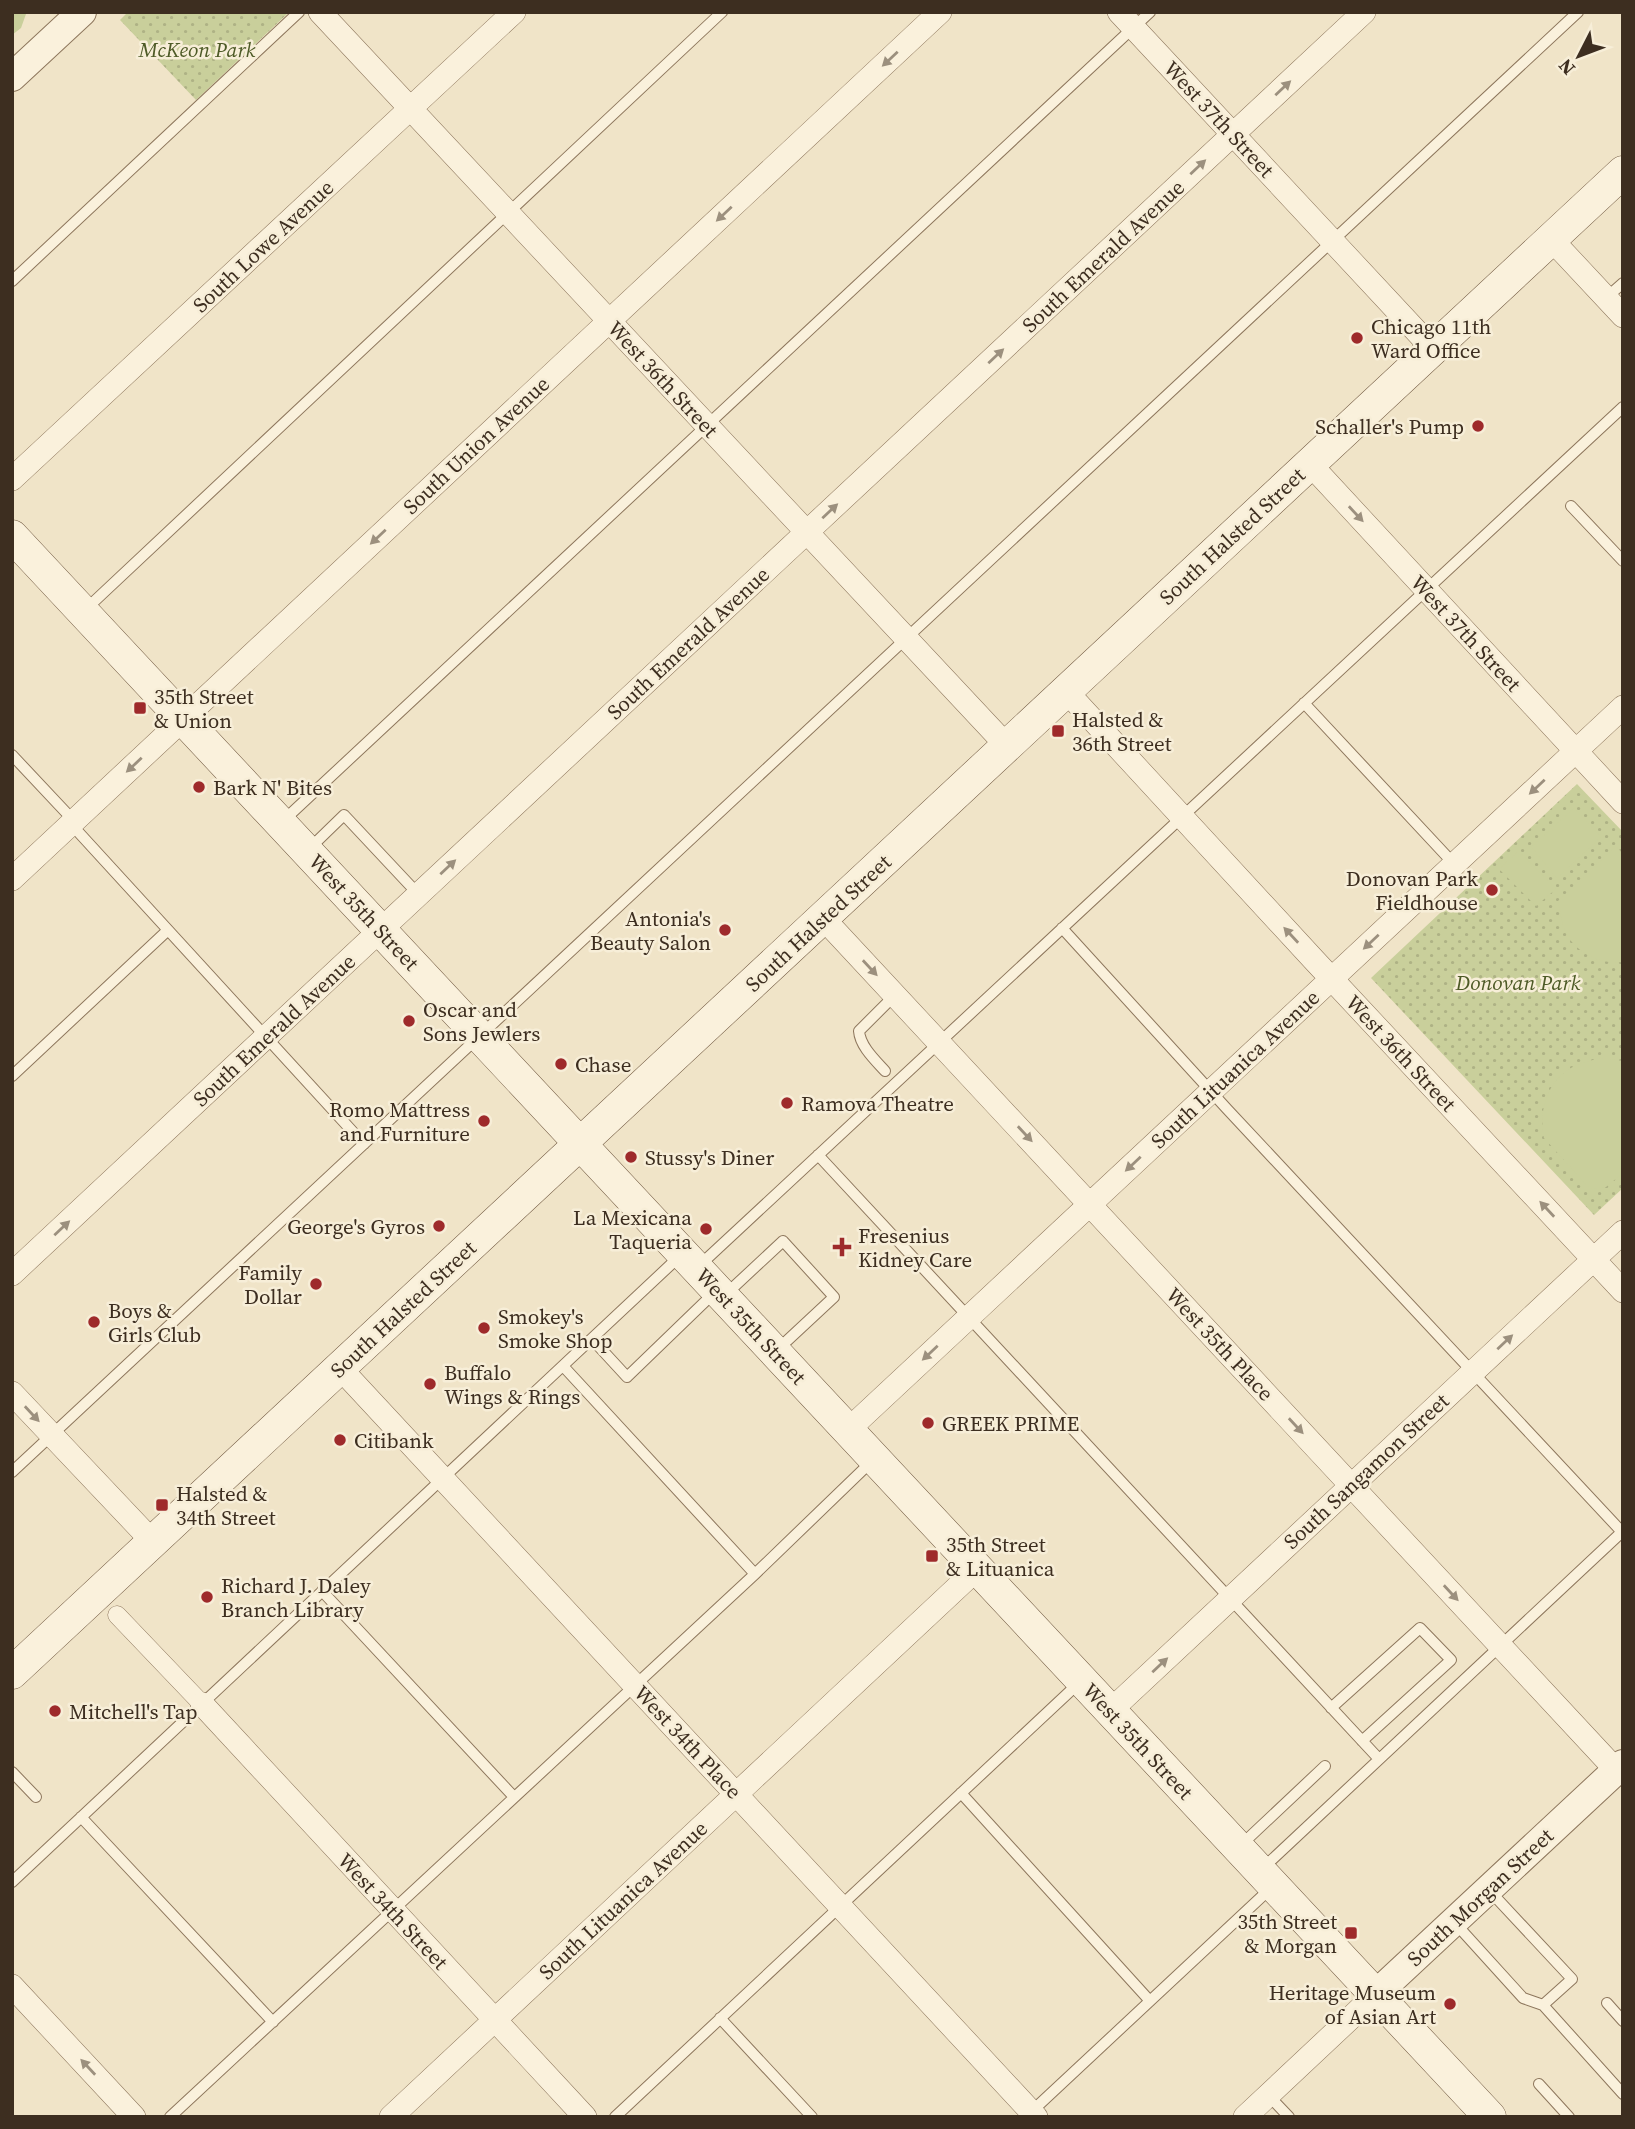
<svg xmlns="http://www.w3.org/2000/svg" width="1635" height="2129" font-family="'Source Serif 4',serif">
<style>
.park{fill:url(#park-dots)}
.garden{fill:#c9cf9b}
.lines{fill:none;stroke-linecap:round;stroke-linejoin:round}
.service-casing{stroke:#8d765c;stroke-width:12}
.pedestrian-casing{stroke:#8d765c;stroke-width:19}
.minor-casing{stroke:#8d765c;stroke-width:24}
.tertiary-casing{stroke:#8d765c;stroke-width:30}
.secondary-casing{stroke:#6f573f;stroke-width:33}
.service{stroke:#faf1dc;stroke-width:10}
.pedestrian{stroke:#faf1dc;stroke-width:18}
.minor{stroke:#faf1dc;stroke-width:23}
.tertiary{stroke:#faf1dc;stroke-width:28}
.secondary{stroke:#faf1dc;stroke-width:32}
.oneway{fill:#9c907e}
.poi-dot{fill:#9e2a2b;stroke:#f7eed8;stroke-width:2.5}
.labels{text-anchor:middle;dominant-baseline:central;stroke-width:5;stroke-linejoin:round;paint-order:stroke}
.park-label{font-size:21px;font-style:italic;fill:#4d5a26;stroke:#f7eed8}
.street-label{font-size:21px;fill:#3d2e20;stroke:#f7eed8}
.poi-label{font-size:21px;fill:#3d2e20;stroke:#f7eed8;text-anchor:start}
</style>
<defs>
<pattern id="park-dots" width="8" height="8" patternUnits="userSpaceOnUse" patternTransform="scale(1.75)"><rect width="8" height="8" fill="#c9cf9b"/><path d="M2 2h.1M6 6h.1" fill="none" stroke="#aeb285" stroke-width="1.8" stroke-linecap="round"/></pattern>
</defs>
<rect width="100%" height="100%" fill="#f0e4c8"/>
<path class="park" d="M128,12h157l2,2 -91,86 -76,-80z
M1577,784l46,48v356l-29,27 -223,-237z"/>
<path class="garden" d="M12,12l14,2 -5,14 -9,7z
M1574,808l27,29 -44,41 -26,-31z
M1616,846l7,8v108c-24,3 -51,-11 -59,-34 -3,-8 -4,-18 -6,-27z
M1519,851l37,38 -20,17 -37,-37z
M1601,1058l22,3v112l-17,14 -16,2 -46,-51c-5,-23 1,-51 21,-66 10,-8 24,-11 36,-14z"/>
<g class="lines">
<g class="service-casing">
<path id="service" d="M12,281l287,-269
M1606,298l17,-15
M1571,506l52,55
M85,610l637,-598
M1304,703l150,161
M12,755l62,66
M283,821l867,-809
M71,824l293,320
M309,849l35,-34 75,80
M1062,928l165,181 395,423
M885,1071c-10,-11 -25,-25 -26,-40l36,-36
M12,1076l156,-146
M818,1155l561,604
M700,1265l923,-858
M725,1295l58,-54 51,56 -58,54
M592,1339l35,38 88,-85
M563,1366l192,208
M12,1472l1566,-1460
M322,1591l192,206
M1331,1708l89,-80 31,32 -89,81
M12,1772l24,25
M961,1793l189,208
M81,1817l192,205
M1240,1846l85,-80
M1262,1869l361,-338
M12,1882l669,-627
M1488,1889l84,90 -29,26
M1455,1923l68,75 20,7 80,89
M1607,2003l16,18
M720,2018l92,99
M1539,2084l30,33
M1268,2095l21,22
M1030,2113l241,-225
M170,2117l585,-543 116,-112
M615,2117l466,-436"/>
</g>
<g class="pedestrian-casing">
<path id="pedestrian" d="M117,1615l85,89"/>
</g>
<g class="minor-casing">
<path id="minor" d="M320,12l687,734
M1119,12l314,337
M1551,239l72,77
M1310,464l313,338
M12,479l502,-467
M1066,691l248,269 309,331
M12,879l928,-867
M823,918l793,852
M12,1274l1352,-1262
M340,1368l696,749
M12,1393l141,149
M848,1430l775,-723
M202,1704l383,413
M1110,1711l513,-479
M12,1986l122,131
M391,2117l586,-548
M1245,2117l130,-122"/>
</g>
<g class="tertiary-casing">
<path id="tertiary" d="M12,77l70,-65
M1375,1995l248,-231"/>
</g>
<g class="secondary-casing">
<path id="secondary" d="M12,536l1478,1581
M12,1673l1611,-1501"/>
</g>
<use href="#service" class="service"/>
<use href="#pedestrian" class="pedestrian"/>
<use href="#minor" class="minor"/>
<use href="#tertiary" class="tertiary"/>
<use href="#secondary" class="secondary"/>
</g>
<defs><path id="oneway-solid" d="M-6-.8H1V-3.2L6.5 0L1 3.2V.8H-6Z" transform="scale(1.75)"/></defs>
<g class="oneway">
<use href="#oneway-solid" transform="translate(890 59) rotate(137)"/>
<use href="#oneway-solid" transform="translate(1283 88) rotate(-43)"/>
<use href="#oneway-solid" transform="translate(1198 167) rotate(-43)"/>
<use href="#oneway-solid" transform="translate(724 214) rotate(137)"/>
<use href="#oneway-solid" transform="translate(996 356) rotate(-43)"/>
<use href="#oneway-solid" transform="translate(830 511) rotate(-43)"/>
<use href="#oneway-solid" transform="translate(1356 514) rotate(47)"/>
<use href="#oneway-solid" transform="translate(378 537) rotate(137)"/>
<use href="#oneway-solid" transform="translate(134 765) rotate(137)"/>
<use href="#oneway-solid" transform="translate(1537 787) rotate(137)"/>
<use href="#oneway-solid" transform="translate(448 867) rotate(-43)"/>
<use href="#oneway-solid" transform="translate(1291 935) rotate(-133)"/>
<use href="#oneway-solid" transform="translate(1371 942) rotate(137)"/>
<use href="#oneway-solid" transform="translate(870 968) rotate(47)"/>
<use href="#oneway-solid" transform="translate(1025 1134) rotate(47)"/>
<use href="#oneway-solid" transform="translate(1133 1164) rotate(137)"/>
<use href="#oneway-solid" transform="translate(1547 1209) rotate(-133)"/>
<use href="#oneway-solid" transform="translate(62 1228) rotate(-43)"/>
<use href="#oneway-solid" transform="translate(1505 1342) rotate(-43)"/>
<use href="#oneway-solid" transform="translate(930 1353) rotate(137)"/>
<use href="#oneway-solid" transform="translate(32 1414) rotate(47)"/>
<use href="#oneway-solid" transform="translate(1296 1426) rotate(47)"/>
<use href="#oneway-solid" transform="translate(1451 1593) rotate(47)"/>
<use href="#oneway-solid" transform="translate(1160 1665) rotate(-43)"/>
<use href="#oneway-solid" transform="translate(88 2067) rotate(-133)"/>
</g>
<g class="poi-dot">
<circle cx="1357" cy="338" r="7"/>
<circle cx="1478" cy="426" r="7"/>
<rect x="133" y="701" width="14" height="14" rx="3.5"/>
<rect x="1051" y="724" width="14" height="14" rx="3.5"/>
<circle cx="199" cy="787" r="7"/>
<circle cx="1492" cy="890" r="7"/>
<circle cx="725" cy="930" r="7"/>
<circle cx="409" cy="1021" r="7"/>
<circle cx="561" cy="1064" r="7"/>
<circle cx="787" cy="1103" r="7"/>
<circle cx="484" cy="1121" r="7"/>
<circle cx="631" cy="1157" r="7"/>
<circle cx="439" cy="1226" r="7"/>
<circle cx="706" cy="1229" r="7"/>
<path d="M838.5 1236.5h7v7h7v7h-7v7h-7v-7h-7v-7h7z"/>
<circle cx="316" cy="1284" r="7"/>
<circle cx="94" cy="1322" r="7"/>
<circle cx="484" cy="1328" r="7"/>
<circle cx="430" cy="1384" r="7"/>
<circle cx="928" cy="1423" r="7"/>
<circle cx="340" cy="1440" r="7"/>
<rect x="155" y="1498" width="14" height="14" rx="3.5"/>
<rect x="925" y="1549" width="14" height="14" rx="3.5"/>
<circle cx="207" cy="1597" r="7"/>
<circle cx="55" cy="1711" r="7"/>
<rect x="1344" y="1926" width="14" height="14" rx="3.5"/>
<circle cx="1450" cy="2004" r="7"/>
</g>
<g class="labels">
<g class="park-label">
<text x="197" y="49">McKeon Park</text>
<text x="1518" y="982">Donovan Park</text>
</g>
<g class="street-label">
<text transform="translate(1219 119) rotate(47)">West 37th Street</text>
<text transform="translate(263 246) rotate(-43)">South Lowe Avenue</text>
<text transform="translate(1103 256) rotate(-43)">South Emerald Avenue</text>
<text transform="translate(663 379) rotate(47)">West 36th Street</text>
<text transform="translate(476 445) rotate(-43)">South Union Avenue</text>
<text transform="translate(1232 536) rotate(-43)">South Halsted Street</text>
<text transform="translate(1466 633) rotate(47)">West 37th Street</text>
<text transform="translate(688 643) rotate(-43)">South Emerald Avenue</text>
<text transform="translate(364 912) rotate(47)">West 35th Street</text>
<text transform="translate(818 923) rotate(-43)">South Halsted Street</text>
<text transform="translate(274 1030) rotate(-43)">South Emerald Avenue</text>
<text transform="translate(1401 1053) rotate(47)">West 36th Street</text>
<text transform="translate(1235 1069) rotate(-43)">South Lituanica Avenue</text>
<text transform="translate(403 1309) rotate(-43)">South Halsted Street</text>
<text transform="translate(751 1326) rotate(47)">West 35th Street</text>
<text transform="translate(1220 1344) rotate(47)">West 35th Place</text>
<text transform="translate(1366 1471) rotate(-43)">South Sangamon Street</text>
<text transform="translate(1138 1741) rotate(47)">West 35th Street</text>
<text transform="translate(688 1742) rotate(47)">West 34th Place</text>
<text transform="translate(1480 1897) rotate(-43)">South Morgan Street</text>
<text transform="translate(623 1900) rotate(-43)">South Lituanica Avenue</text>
<text transform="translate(393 1911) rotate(47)">West 34th Street</text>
</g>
<g class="poi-label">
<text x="1371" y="326">Chicago 11th<tspan x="1371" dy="24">Ward Office</tspan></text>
<text x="1464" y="426" text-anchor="end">Schaller's Pump</text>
<text x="154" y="696">35th Street<tspan x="154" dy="24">&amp; Union</tspan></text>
<text x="1072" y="719">Halsted &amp;<tspan x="1072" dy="24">36th Street</tspan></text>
<text x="213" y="787">Bark N' Bites</text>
<text x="1478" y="878" text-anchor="end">Donovan Park<tspan x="1478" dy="24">Fieldhouse</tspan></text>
<text x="711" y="918" text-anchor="end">Antonia's<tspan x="711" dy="24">Beauty Salon</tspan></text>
<text x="423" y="1009">Oscar and<tspan x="423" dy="24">Sons Jewlers</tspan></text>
<text x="575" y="1064">Chase</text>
<text x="801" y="1103">Ramova Theatre</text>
<text x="470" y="1109" text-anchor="end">Romo Mattress<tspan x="470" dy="24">and Furniture</tspan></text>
<text x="645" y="1157">Stussy's Diner</text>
<text x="692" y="1217" text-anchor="end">La Mexicana<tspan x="692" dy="24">Taqueria</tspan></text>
<text x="425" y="1226" text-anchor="end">George's Gyros</text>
<text x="858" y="1235">Fresenius<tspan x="858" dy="24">Kidney Care</tspan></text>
<text x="302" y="1272" text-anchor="end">Family<tspan x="302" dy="24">Dollar</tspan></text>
<text x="108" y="1310">Boys &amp;<tspan x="108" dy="24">Girls Club</tspan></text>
<text x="498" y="1316">Smokey's<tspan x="498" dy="24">Smoke Shop</tspan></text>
<text x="444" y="1372">Buffalo<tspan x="444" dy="24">Wings &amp; Rings</tspan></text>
<text x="942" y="1423">GREEK PRIME</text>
<text x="354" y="1440">Citibank</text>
<text x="176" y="1493">Halsted &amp;<tspan x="176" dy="24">34th Street</tspan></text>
<text x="946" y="1544">35th Street<tspan x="946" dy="24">&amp; Lituanica</tspan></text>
<text x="221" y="1585">Richard J. Daley<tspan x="221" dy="24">Branch Library</tspan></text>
<text x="69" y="1711">Mitchell's Tap</text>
<text x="1337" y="1921" text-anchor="end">35th Street<tspan x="1337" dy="24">&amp; Morgan</tspan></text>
<text x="1436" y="1992" text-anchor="end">Heritage Museum<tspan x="1436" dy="24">of Asian Art</tspan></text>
</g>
</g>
<rect width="1635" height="2129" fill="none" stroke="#3d2e20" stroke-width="28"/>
<g transform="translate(1579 56) rotate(228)" stroke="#f7eed8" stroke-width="5" paint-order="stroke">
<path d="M0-5L12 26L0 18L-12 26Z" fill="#3d2e20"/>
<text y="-10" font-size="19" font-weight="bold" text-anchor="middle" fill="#3d2e20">N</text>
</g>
</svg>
